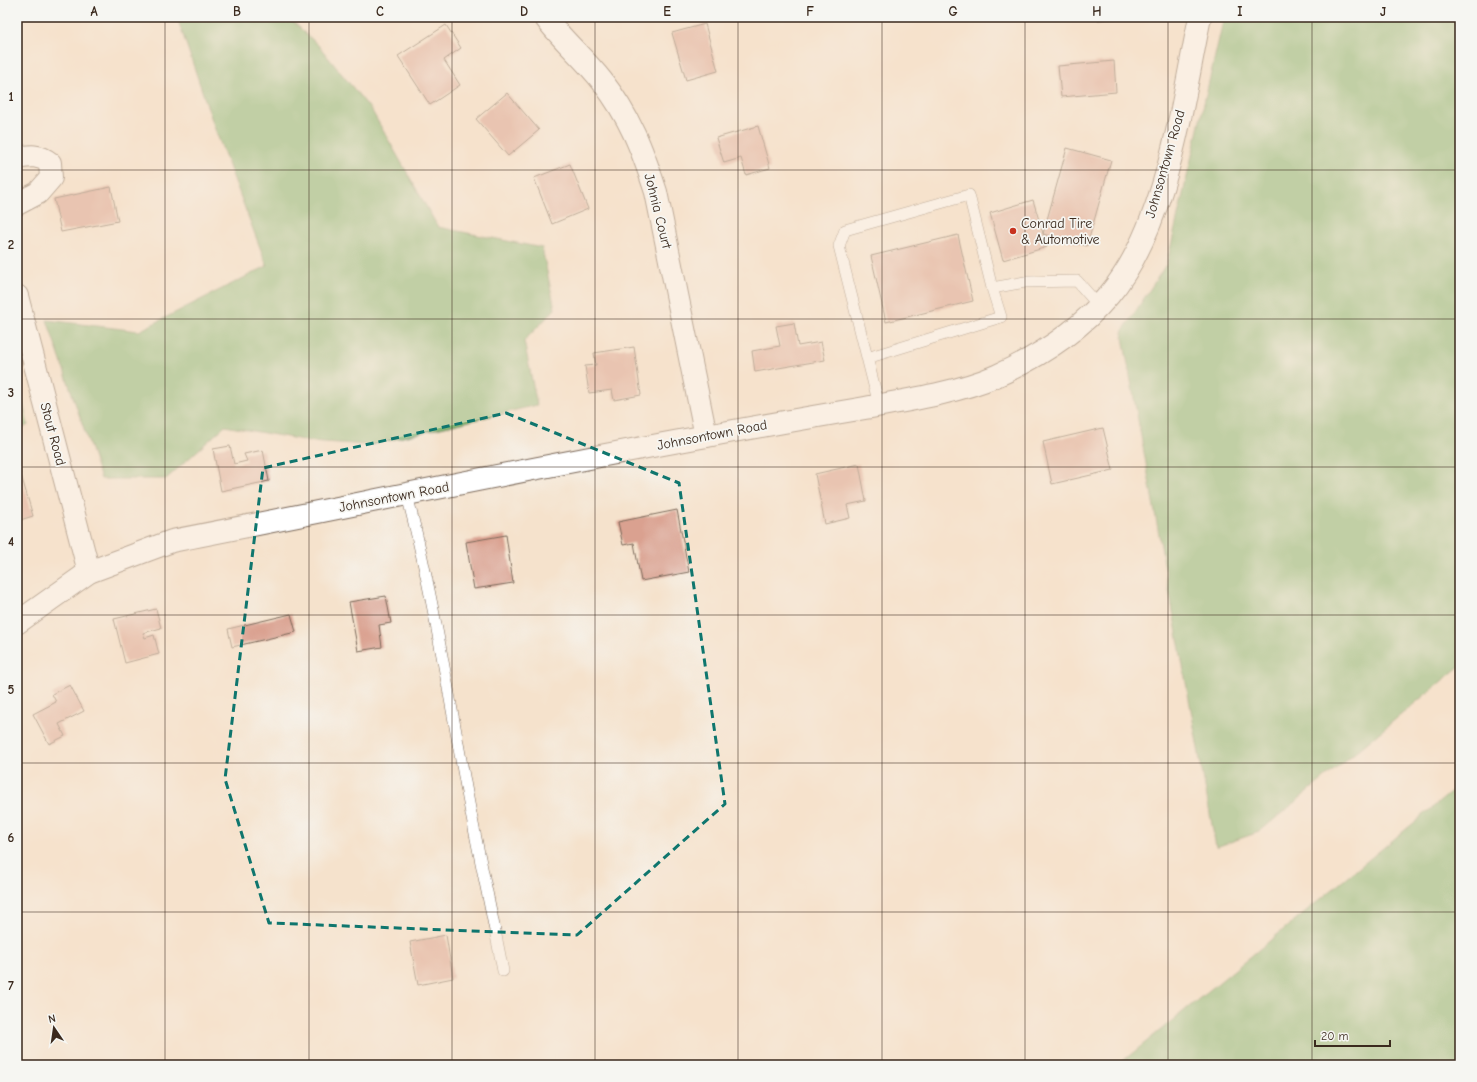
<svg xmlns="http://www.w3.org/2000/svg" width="1477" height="1082" font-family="'Comic Neue',sans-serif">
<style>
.forest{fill:#81b874;stroke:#5e7149}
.building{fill:#daa190}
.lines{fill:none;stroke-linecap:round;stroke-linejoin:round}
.service-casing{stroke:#7c6a5b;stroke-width:12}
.minor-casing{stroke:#7c6a5b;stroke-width:24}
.tertiary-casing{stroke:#7c6a5b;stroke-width:24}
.service{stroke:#fff;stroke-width:11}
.minor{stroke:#fff;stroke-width:22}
.tertiary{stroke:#fff;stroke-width:22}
.marked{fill:none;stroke:#0f766e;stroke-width:3;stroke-dasharray:8 5;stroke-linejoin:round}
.grid{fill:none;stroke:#3b2a1e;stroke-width:1;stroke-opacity:0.55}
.poi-dot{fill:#c8321e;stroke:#f6f6f2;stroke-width:1.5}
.labels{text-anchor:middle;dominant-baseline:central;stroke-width:3.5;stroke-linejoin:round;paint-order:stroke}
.street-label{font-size:14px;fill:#3b2a1e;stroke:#f6f6f2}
.poi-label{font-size:14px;fill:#3b2a1e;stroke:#f6f6f2;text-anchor:start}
.neatline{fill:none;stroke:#3b2a1e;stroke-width:1.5}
.grid-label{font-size:13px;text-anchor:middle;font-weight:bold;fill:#3b2a1e}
</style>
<rect width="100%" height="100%" fill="#f6f6f2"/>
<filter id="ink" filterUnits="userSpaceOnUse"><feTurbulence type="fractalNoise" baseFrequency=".025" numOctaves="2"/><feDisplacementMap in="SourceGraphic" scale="8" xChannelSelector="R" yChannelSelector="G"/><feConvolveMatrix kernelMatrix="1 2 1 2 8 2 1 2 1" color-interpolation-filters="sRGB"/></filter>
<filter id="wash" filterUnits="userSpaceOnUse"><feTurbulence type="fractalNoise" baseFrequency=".012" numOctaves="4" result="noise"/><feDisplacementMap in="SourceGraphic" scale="16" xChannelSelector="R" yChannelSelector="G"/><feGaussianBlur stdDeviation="0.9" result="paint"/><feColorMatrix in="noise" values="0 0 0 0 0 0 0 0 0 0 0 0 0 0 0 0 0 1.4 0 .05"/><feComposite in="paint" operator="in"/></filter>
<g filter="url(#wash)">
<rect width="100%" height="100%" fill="#f5e2cc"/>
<path class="forest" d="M177,17h111l30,28 54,66 66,116 104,21 13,61 -31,32 13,64 -168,40 -60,-4 -84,-15 -59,53h-65l-54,-159 92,11 128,-65 -52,-137z
M1224,17h236v649l-201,166 -43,15 -94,-515 45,-69z
M17,379l11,46 -11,6z
M1460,785v280h-342z"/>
<g id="blocks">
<path class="building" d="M1098,17h27v1l-27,2z
M705,24l13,47 -32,9 -14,-47z
M446,25l15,23 -17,12 16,25 -30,20 -32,-49z
M1114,61l2,31 -55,5 -3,-31z
M507,93l32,37 -31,26 -32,-37z
M758,126l12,42 -24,7 -5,-17 -17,5 -8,-25z
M1067,148l44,12 -24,86 -44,-12z
M570,164l18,45 -36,15 -18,-46z
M111,187l7,34 -57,11 -7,-33z
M1033,200l14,47 -44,13 -13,-47z
M958,235l15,66 -87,21 -15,-66z
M794,323l4,23 23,-4 4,18 -70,12 -3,-21 28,-5 -4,-20z
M634,347l7,48 -27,5 -2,-10 -23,3 -4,-27 11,-1 -2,-12z
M1103,428l10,42 -61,14 -9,-42z
M230,446l4,18 13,-3 -3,-7 19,-4 6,31 -48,10 -8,-42z
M859,464l7,37 -19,4 3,13 -25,6 -10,-50z
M17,468h2l14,48 -16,5z
M677,510l12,62 -48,9 -7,-38 -11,2 -5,-23z
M506,535l7,48 -39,6 -8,-47z
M386,596l5,27 -12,2 3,22 -24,4 -9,-49z
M156,609l5,19 -18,5 2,5 9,-3 5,19 -34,9 -11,-44z
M291,614l5,18 -64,15 -4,-18z
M70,685l14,26 -25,13 6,12 -16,8 -16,-30 23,-12 -4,-8z
M446,935l7,43 -35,7 -8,-43z"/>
</g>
</g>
<g filter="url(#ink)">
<use href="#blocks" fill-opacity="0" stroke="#7c6a5b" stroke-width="1"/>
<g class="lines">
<g class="service-casing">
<path id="service" d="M867,358l134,-41 -9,-29
M879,405l-40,-159 6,-16 124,-35 23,93 33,-6 52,-1 22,25
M407,495c26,100 42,201 61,303 11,58 24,115 35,173"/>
</g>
<g class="minor-casing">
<path id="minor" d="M545,17c17,23 39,41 57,64 28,36 40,68 54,111l50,244
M17,158c12,-2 22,-4 33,5l1,15 -13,15 -21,11
M17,296l72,276"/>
</g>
<g class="tertiary-casing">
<path id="tertiary" d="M17,623l72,-51 83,-31c179,-35 357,-73 535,-105 53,-10 105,-19 158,-28 43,-8 91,-15 131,-32 43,-19 83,-45 113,-81 58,-69 73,-192 91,-278"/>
</g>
<use href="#service" class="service"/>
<use href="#minor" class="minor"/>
<use href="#tertiary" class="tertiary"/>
</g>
</g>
<path d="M0 0H1477V1082H0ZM506,413l173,70 46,321 -148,131 -308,-12 -44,-144 38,-311z" fill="#f5e2cc" fill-opacity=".55" fill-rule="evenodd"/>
<path class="marked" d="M506,413l173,70 46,321 -148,131 -308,-12 -44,-144 38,-311z"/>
<path class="grid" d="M165,17v1048M309,17v1048M452,17v1048M595,17v1048M738,17v1048M882,17v1048M1025,17v1048M1168,17v1048M1312,17v1048M17,170h1443M17,319h1443M17,467h1443M17,615h1443M17,763h1443M17,912h1443"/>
<circle class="poi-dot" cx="1013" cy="231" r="4"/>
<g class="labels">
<g class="street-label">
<text transform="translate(1165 164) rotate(-74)">Johnsontown Road</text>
<text transform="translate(658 211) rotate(76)">Johnia Court</text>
<text transform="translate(53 434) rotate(75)">Stout Road</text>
<text transform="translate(712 435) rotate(-11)">Johnsontown Road</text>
<text transform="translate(394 497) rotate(-11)">Johnsontown Road</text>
</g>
<g class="poi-label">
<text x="1021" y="223">Conrad Tire<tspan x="1021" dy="16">&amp; Automotive</tspan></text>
</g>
</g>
<rect width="1477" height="1082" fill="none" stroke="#f6f6f2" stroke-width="44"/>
<g transform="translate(54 1028) rotate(347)" stroke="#f6f6f2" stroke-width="3" paint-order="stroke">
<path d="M0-3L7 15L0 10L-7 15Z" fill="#3b2a1e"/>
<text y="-6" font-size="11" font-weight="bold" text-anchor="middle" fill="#3b2a1e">N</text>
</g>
<path d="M1315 1040v6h75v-6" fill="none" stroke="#3b2a1e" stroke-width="2"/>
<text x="1321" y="1040" font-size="12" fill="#3b2a1e" stroke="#f6f6f2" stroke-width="3" paint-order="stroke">20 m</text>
<rect x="22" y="22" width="1433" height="1038" class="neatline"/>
<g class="grid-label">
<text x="94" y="16">A</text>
<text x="237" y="16">B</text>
<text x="380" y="16">C</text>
<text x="524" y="16">D</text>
<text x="667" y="16">E</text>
<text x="810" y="16">F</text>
<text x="953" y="16">G</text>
<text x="1097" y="16">H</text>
<text x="1240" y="16">I</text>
<text x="1383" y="16">J</text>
<text x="11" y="101">1</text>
<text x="11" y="249">2</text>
<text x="11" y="397">3</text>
<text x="11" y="546">4</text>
<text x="11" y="694">5</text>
<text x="11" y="842">6</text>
<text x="11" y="990">7</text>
</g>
</svg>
